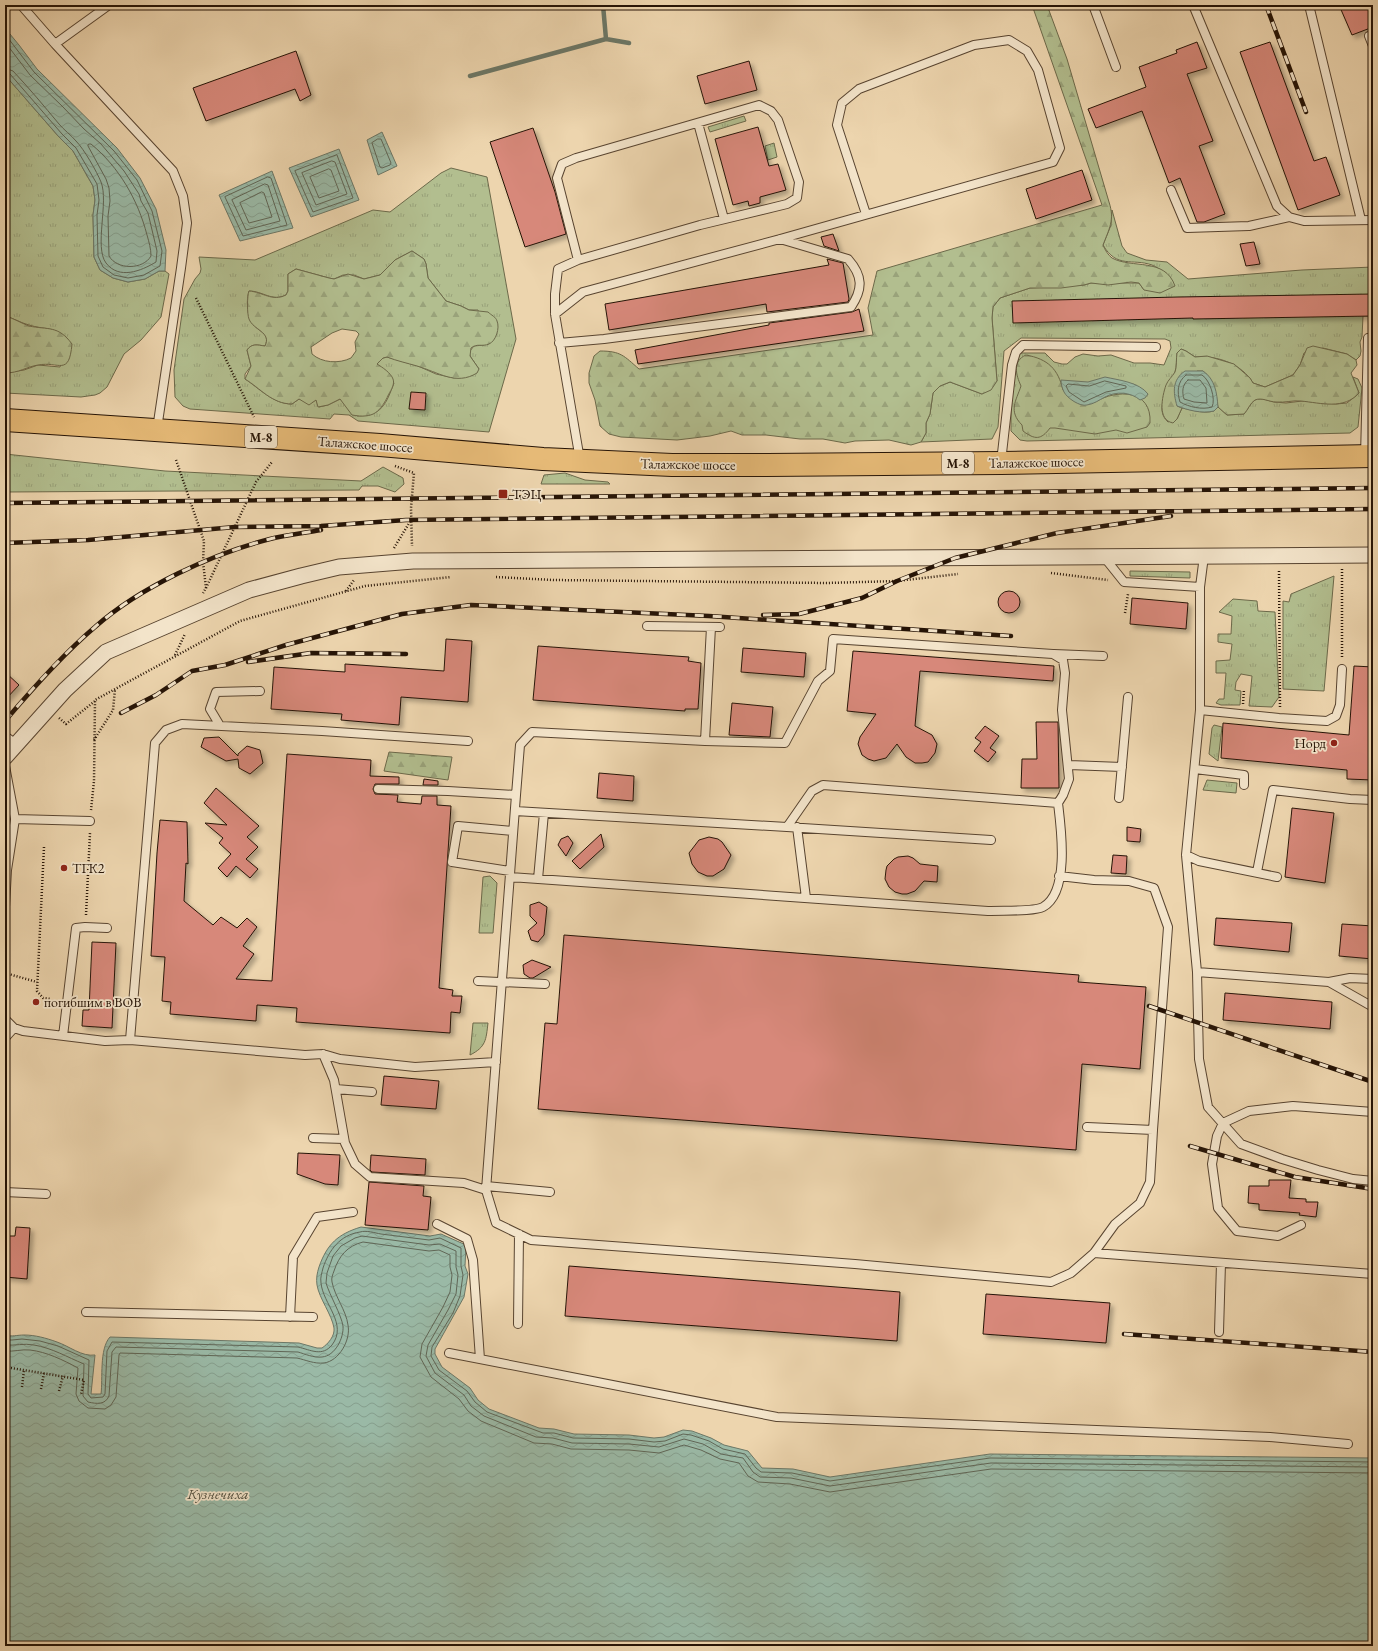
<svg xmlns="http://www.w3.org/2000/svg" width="1378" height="1651" font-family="'EB Garamond',serif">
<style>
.grass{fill:url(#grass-tufts);stroke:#6c694a;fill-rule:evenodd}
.forest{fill:url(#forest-firs);stroke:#6c694a;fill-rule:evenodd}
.water{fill:url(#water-waves);stroke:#6c7766}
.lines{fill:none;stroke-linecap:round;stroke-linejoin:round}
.shore{stroke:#606656;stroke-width:1}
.stream{stroke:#6c7766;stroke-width:4.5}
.building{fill:#d7887a;stroke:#261406;filter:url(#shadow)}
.lane-casing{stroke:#584430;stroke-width:10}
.street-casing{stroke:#584430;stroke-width:17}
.primary-casing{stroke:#261406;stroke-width:24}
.path{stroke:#261406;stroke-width:2.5;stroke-dasharray:1 2;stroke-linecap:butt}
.lane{stroke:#f3e4ca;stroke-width:8}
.street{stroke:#f3e4ca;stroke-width:15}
.primary{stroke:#e6ba77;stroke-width:22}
.rail-casing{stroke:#261406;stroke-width:4.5}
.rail{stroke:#f3e4ca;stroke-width:3;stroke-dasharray:9;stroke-linecap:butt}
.poi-dot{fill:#8f2418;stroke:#f3e4ca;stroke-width:1.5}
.labels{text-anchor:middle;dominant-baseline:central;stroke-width:3.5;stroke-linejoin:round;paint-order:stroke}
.shield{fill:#f3e4ca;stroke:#645241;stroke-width:1}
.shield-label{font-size:13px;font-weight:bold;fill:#261406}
.street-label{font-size:14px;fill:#261406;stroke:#f3e4ca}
.poi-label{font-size:14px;fill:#261406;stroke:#f3e4ca;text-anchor:start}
.water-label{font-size:15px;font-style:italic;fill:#4f4e3e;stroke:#f3e4ca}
</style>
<defs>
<pattern id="grass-tufts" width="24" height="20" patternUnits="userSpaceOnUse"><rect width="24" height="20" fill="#b2be8f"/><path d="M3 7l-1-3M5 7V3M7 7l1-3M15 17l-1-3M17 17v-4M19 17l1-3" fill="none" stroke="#99a27a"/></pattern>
<pattern id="forest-firs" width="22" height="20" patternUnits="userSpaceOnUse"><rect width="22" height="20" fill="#b2be8f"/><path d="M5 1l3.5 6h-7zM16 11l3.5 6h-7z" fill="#99a27a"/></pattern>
<pattern id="water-waves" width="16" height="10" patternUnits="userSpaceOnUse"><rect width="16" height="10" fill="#9ab9a6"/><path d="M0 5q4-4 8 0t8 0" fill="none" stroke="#859e8d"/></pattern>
<filter id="shadow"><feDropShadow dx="3.5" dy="3.5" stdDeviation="2" flood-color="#0004"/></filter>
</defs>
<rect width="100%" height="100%" fill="#edd5ae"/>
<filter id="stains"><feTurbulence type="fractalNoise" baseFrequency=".005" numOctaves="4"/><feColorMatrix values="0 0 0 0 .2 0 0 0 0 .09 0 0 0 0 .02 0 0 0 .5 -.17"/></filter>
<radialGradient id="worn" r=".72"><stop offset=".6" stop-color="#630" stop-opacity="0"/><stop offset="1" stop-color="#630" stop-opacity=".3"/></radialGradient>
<path class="grass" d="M5,75l54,62 14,14 20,35 2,14 -2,15 1,42 6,13 13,8 15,4 17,-3 14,-8h6l4,3 -8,43 -20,23 -17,14 -17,33 -7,6 -5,2 -14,2 -76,-4v-20l19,-3 14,-5 22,2 7,-29c-15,-12 -22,-8 -38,-13 -8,-2 -16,-7 -24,-9v-90l2,-4 1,-8 -3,-3z
M744,116l2,5 -36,11 -2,-5z
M774,143l3,14 -9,3 -3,-14z
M451,168l36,9 29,162 -27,93 -131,-11 -9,-6 -15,-1 -4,5 -140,-10 -7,-3 -8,-9 -1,-27 10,-71 11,-20 5,-6 1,-4 -2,-12 56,3 118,-50 17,2 51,-39zM412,251l12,8 2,5 2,14 18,23 15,5 8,4h9l6,35 -10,1 -5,6 1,4 9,13 -6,6 -19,3 -18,-4 -18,-8 -31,-9 -4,1 -6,6 17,19c-8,21 -12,33 -37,33l-17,-17 -12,6 -9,2 -3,-7 -4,2 -13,-3 -7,5c-19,0 -33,-16 -47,-25v-5l6,-8 -4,-16c5,-7 11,-5 18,-4 6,-13 -7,-14 -13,-23 -5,-8 -6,-23 -3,-32 14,0 23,11 37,4l2,-4v-17l8,-5 33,9 5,1 9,-4h11l10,4 16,-4 15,-15z
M1112,210l10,36 5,7 19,7 21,2 21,17 114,-9 71,-3v49h-10l-1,21 -2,5 1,9 -1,5 -4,4 -9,-6 -24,-6 -19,5 -4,12 -7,10 -28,12 -12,-4c-11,-19 -36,-28 -58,-26l-9,-6 -5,-2 -4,4c-1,6 0,14 -2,19 -5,14 -22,37 -7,50l9,-3 5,-11c11,2 21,6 32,3l4,-4 9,8 17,-1 9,-13 4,-2h6l11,3 12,1 16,-2 34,3 11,-1 12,-10 -6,-16 5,2 4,9 -4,39 -8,6 -323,8 -7,-1 -9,-9v-68l7,-8 3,-2h24l9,9 8,2h5l8,-7 8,-3 15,2 13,-1 23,8h16l14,2 7,-17 -1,-7 -5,-2 -144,-1 -17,13 -6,76 -6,12 -71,3 5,-9v-10l4,-9 3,-21 7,-7 10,-4 32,12 15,-13 -5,-63 1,-11 7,-9 30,-10 54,-3 7,-2h48l5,7 22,-17c-4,-2 -9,-6 -14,-8 -20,-7 -35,4 -49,-20l8,-20z
M5,454l160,17 196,10 22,-14 20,11 1,6 -9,8 -17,-6h-16l-3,4 -354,2z
M565,473l20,7 23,2 2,2h-69l3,-9z
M1130,571l60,1v6l-60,-2z
M1334,576l-10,115 -41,-2v-88l6,1 2,-8z
M1233,599l24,2 1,10 17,1 4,85 -7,10 -23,-1 3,-30 -11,-2 -5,8 -1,8 6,1 -1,14h-19l-5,-2 3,-4h5l2,-26h-10v-12l14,-1 2,-16 -14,-2v-8h13l1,-18 -13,-4z
M1214,725l8,2 -4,34 -9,-7 3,-26z
M1207,780l30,3 -1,10 -33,-3z
M490,876l7,7 -4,50h-14l4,-56z
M473,1023h15c-2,17 -2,24 -18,32z"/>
<path class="forest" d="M1032,5h15l20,54 42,143c6,18 0,27 -6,43 2,5 5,10 9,13 20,11 53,-1 63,28l-15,7 -16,-3 -5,-7 -8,-1 -23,3 -17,-2 -7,2 -23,3h-31l-30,10 -7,9 -1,11 5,63 -6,9 -9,4 -32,-12 -10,4 -7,7 -3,21 -4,9v10l-5,9 -10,3 -22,-5 -34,1 -10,2 -22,-4h-23l-34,-4h-24l-11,-4 -21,5 -33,4 -56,-3 -12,-3 -9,-8 -5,-26 -6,-17v-10l5,-17 6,-5c21,0 24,5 39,18l234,-34 -5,-27 9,-37 225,-66z
M412,251l12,8 2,5 2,14 18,23 15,5 8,4 19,2c3,3 8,5 9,9 3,7 -1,20 -8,23 -7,3 -12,-1 -18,4l-1,8 9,13 -2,4c-21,13 -39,-1 -60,-7 -10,-3 -20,-5 -30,-9l-4,1 -6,6c5,3 14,9 16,15 2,5 -2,11 -4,15 -9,18 -15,25 -37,21l-12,-16 -12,6 -10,2 -2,-7 -7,5 -10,-6 -7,5c-20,0 -32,-16 -47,-25l6,-13 -4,-16c5,-7 10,-5 18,-4 7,-14 -12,-16 -16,-27 -2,-5 -2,-23 0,-28 14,1 23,11 37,4l2,-4v-17l8,-5 33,9 5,1 14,-5 16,5 16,-4 15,-15zM342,329l14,2 3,3 -4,8 1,9 -5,7c-12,6 -29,5 -39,-4l-1,-7 21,-14z
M5,316c8,2 16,7 24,10 19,4 29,-1 43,18 -3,33 -13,17 -34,21 -12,2 -19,8 -33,8z
M1313,346l34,8 9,6 1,5 -6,8 8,20c-15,17 -38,10 -58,8 -8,-1 -16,2 -25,1 -7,0 -14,-5 -21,-2 -5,3 -7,10 -11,14l-17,1 -9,-8 -2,-10 -13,-26h-6l-20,35 5,2 -5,11 -4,4c-16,-3 -11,-26 -7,-38 2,-5 6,-8 9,-13 2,-5 1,-13 2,-19l4,-4 5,2 9,6 12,-1 27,8 16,14 3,5 12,4 28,-12 7,-10 7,-17z
M1026,355c22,4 32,14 37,35l32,12c22,-13 57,-13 55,21l-3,4 -20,6 -11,-3 -21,4 -40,-6h-5c-9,12 -15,12 -27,3l-1,-6c-14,-14 -6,-24 -1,-39 -5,-11 -9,-25 5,-31z
M389,752l63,5 -4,23 -64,-9z"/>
<path class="water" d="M5,28l14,17 18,24 80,79 23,30 16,31 10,41 -1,21h-6l-14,8 -17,3 -15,-4 -13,-8 -6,-13 -1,-42 2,-15 -2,-14 -20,-35 -14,-14 -54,-62z
M382,132l15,34 -19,9 -11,-35z
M339,149l20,51 -48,17 -22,-49z
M272,171l21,57 -53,13 -21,-46z
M1185,371h18c12,8 14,22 15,36l-4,4c-13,3 -26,-1 -37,-5 -4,-14 -5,-26 8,-35z
M1105,377c13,3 34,5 43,17l-3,4 -5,2c-9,-8 -24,-9 -35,-3 -6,3 -11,7 -18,8 -7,2 -20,-7 -23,-13 -2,-4 -3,-8 -3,-12l27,2z
M361,1227l69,9 11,-2 25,11 -1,21 3,8 -4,23 -29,52v5l7,13 28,21 8,12 11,9 50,19 15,1 20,5 55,1 25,3 10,-1 19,-7 9,1 19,7 13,7 24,6 14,17 31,1 37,8 160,-23 383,4v188h-1368v-311c7,2 12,0 19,0 11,0 22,3 33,7 12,4 25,15 38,13l-4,39h10c2,-15 -2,-45 9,-57l189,6 18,5h5c6,-4 13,-12 12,-20 -2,-13 -15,-30 -17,-43 -1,-6 0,-12 2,-18 8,-23 19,-33 42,-40z"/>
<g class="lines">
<path class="shore" d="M5,34l29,38 80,79 23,29 15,31 10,40 -2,15 -16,9 -16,3 -14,-3 -11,-8 -5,-11 -1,-41 2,-15 -2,-16 -21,-36 -14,-14 -52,-60 -5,-1
M5,42l25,33 33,32 21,22 17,15 23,27 15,23 2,7 7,12 9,38 -1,11c-15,9 -37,18 -50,1 -12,-16 3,-61 -5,-81 -4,-10 -17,-33 -25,-41 -5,-6 -12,-11 -17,-17 -15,-18 -30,-36 -46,-53l-8,-3
M378,139h3l10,24 -1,2 -8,3 -2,-1 -8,-24z
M89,144h2c28,23 47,56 56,91 2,7 4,14 4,21 -8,14 -34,14 -42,0l-1,-40 2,-15 -1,-13 -3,-9 -18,-33z
M337,155l16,43 -40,14 -18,-41z
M332,161l3,1 12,32 -31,11 -14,-32z
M329,169l2,1 8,21 -20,7 -9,-21z
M268,177l3,1 16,47 -44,11 -18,-39z
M265,184l3,1 12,36 -34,9 -14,-30z
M262,192l2,1 8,24 -23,6 -9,-20z
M1186,375h16c8,5 14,24 10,32 -10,3 -23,0 -32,-5 -3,-10 -3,-20 6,-27z
M1188,380h12l6,8 1,15 -13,-1 -10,-3c-2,-7 -2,-14 4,-19z
M1105,381l21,5v2l-20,4 -22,10 -15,-10 -3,-6 2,-2 21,2z
M5,1340h7l10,-1 18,2 18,5 31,14 -1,34 3,4 12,-1 2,-3 2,-43 5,-9 186,5c13,3 24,10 34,-2 16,-21 -9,-41 -11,-62 -1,-6 1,-10 2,-15 6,-18 17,-33 37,-36 6,-2 15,1 21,2 16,2 32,4 48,6l11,-2 21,10v18l2,9 -3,21 -7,17 -21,34 -1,9 8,14 28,21 8,11 12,10 56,21h11l19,5 56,1 25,3 11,-1 18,-7 8,1 18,6 14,8 22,5 11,14 5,4 31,1 38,8 160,-23 383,4
M5,1345c10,1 19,-2 29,0 18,3 33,12 50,19l-1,32 5,6c9,2 17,3 21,-6l3,-44 4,-5 182,5c7,2 16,6 24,5 13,-1 22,-19 21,-31 -2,-12 -13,-30 -17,-43l1,-10 6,-17 8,-10 14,-8 7,-2 67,9 11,-1 16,7v16l2,8 -2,19 -8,16 -20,35 -2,11 9,17 29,22 7,11 13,10 52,21 17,1 19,5 57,1 30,3 25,-8 19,5 18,10 22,4 10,14 7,5 31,1 39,8 161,-23 382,4
M5,1351c9,1 17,-2 25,-1 17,2 33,10 48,18l-2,26 3,7 9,7 17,1 6,-4 5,-8 3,-42 1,-2 177,5c9,2 17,6 27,5 15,-2 27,-23 24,-38 -2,-15 -13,-28 -16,-43 -1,-4 1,-8 2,-11 5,-15 13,-25 29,-29l66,9 10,-1 11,5v12l2,8 -2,17 -7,15 -21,37 -2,13 11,20 28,22 9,12 13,10 53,22 18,1 19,5 58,1 30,3 25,-8 17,5 19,9 19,4 9,13 10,6 32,2 40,8 161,-23 382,4"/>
<path class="stream" d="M603,5l3,34
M470,76l136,-37 23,4"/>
</g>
<path class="building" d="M1339,5h29l5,12v10l-21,8z
M1197,42l10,26 -20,6 26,67 -14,5 26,68 -21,8h-7l-17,-44 -11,5 -27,-72 -46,17 -8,-19 58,-22 -7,-20 38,-14 -1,-3z
M1270,42l44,119 12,-4 14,38 -42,15 -58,-158z
M296,51l15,44 -11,6 -5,-12 -89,32 -13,-33z
M749,61l8,29 -52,14 -8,-28z
M758,127l11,39 9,-2 8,26 -26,7v6l-11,3 -1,-5 -15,4 -18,-66z
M533,128l22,64 11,42 -41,13 -35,-105z
M1082,170l10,30 -56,19 -10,-30z
M833,234l6,17 -15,-5 -3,-9z
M1254,242l6,22 -14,2 -6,-22z
M827,259l16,4 6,36 -1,3 -81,10 -1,-8 -157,26 -4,-26 224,-39z
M1373,294v22l-180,3v-1l-180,5 -1,-22 166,-4z
M859,309l5,22 -226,33 -3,-14 134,-25v-2l83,-11z
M411,392l15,1 -1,17 -16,-1z
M998 602a11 11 0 1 1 22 0a11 11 0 1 1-22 0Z
M1132,598l56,5 -2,26 -56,-5z
M446,639l26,2 -4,61 -67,-5 -2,28 -58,-5 1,-6 -71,-5 3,-42 71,5v-8l99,7z
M538,646l151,11 -1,4 13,2 -3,46h-13v2l-152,-11z
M743,648l63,5 -2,24 -63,-5z
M853,651l201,15 -1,15 -133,-10 -5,55 17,9 5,9 -2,9 -7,9 -6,1h-7l-9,-6 -9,-13 -11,14 -12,3 -6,-2 -6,-4 -4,-11 2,-7 16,-23 -29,-3z
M1354,666l19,1v113l-26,-1v-9l-126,-12 2,-35 126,12z
M5,672l14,13 -14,15z
M732,703l41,4 -3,30 -41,-2z
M1036,722h22l1,66h-38l1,-29h15z
M985,726l14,10 -9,12 6,4 -8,10 -14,-11 7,-9 -6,-4z
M219,737l19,19v-2l9,-8 13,4 3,13 -13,11 -11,-6 -1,-9 -12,2 -25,-14 3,-9z
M287,754l84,6 -1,16 29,1v7h-24l-2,5 2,5 23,1 -1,7 24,2 1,-8h15v9l14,1 -12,182 14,2 -1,6h10l-2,17 -9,-1 -1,21 -154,-11 1,-14 -40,-3 -1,16 -86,-7 1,-12 -9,-1 3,-44 -14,-1 6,-103 3,-33 27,2 1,42 -2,-1 -2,38 29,24 8,-8 16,11 10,-10 10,9 -14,19 11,8 -18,25 36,2z
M599,773l35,3 -1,25 -36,-3z
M424,779l14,2v4h-15z
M216,788l43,38 -12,11 11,10 -12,12 12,10 -8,9 -14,-12 -9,11 -9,-9 13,-14 -12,-11 4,-5 -18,-15 22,2 -23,-22z
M1292,808l42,5 -9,70 -40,-6z
M1127,827l14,2 -1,13 -13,-1z
M601,834l3,13 -24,22 -8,-8z
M568,836l5,7 -7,13 -8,-11 3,-6z
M709,837l9,2 4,3 9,13 -7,14 -11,7h-6l-9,-4 -6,-8 -3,-11 10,-13z
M1113,855l14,1 -1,18 -15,-1z
M908,856l5,2 7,6 18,2 -1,16 -13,-1 -9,10 -8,3h-5l-7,-2 -6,-5 -4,-8 1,-9 1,-4 7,-7 4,-2z
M539,902l8,5 -3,28 -6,7 -7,-2 -3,-9 9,-8 -7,-7v-11z
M1216,918l76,5 -3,29 -75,-7z
M1342,924l31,2v33l-34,-3z
M564,935l515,40 -1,7 68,5 -6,82 -58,-5 -6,86 -538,-41 7,-86 12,1z
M92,942l24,1 -4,85 -30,-2 1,-16h6z
M532,960l19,7 -18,11h-3l-6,-4 -1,-9z
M1225,993l107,9 -2,27 -107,-9z
M384,1076l55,5 -3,28 -55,-4z
M298,1153l42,2 -2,30 -13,-1 -28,-10z
M371,1155l55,4 -1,16 -53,-3 -2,-2z
M1269,1180h22l-2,18 17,1v3h12l-2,15 -17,-2 1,-2 -41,-3v-6l-11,-1 1,-17h20z
M369,1182l55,4 -1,10 8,1 -3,33 -63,-5z
M16,1227l14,1 -3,51 -22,-2v-41h10z
M569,1266l331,26 -3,49 -332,-25z
M986,1294l124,9 -4,40 -123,-9z"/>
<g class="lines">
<g class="lane-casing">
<path id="lane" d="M21,5l34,39 118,127 10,25 4,27 -6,45 -24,161
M1093,5l23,62
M1193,5l84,201 12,11 15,4 69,-1
M1309,5l52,215
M1369,36l4,10
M55,44l54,-39
M698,123l26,96
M1171,190l16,38 62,-2 40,-9
M578,260l-21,-82 5,-14 14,-6 183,-53 12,6 7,9 21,62 -2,16 -10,6 -87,21 -122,35 -20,9 -3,25v20l25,146
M555,314l28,-22 197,-53 273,-77 7,-14 -22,-78 -11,-19 -18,-11 -35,5 -115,44 -17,14 -5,22 29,89
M559,343l45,-4 247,-32c12,-18 12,-31 -3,-48l-68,-20
M1365,456l3,-118
M1001,462l11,-97 4,-13 7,-7 133,2
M1204,556l-4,31v123l-14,145 11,117 2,87 9,48 33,37 41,15 36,11 35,9 20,2
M1104,557l20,25 76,5
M647,626l73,1
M1054,654l49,2
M1200,710l79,8 48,3 9,-5 4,-11 2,-36
M219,724l-9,-15 6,-17 44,-1
M5,736l11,8
M705,741l6,-114
M1069,765l53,2
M5,766l10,53 -8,51 -2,37
M1195,769l49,6v10
M378,789l70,2 68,4
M1119,798l9,-101
M515,811l272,16 25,-36 11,-6 235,18 5,-8 6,-16 -7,-69 3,-37 -2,-13 -10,-6 -220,-15 -3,32 -12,10 -33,62 -80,-2 -173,-9 -12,13 -4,50 -30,395 10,33 35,17 324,24 196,18 20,-9 23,-20 21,-29 25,-21 10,-21 3,-52 15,-203 -14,-39 -25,-7 -35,-1 -35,-4
M15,819l75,2
M787,827l204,13
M797,827l9,71
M1186,855l13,6 78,16
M510,871l-58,-9 6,-36 55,5
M1257,872l16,-82 77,9 23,1
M510,877l478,34c12,-1 46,1 55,-4 27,-15 18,-79 15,-104
M538,879l6,-66
M1197,972l132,10 44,25
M478,981l67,3
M1329,982l21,-4 23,1
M5,1019l9,9 9,3 82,10 25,-1 175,15 18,-1 17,5 75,8 81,-5
M63,1036l13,-108 9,-1 22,1
M5,1038l9,-10
M130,1040l25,-297 11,-13 16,-6 140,7 146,10
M323,1054l11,26 11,63 10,21 15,13 94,6 22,7
M336,1089l36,3
M1087,1127l66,3
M313,1138l31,1
M486,1186l64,6
M5,1192l41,2
M437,1224l30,15 6,21 7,99
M1301,1225l-23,11 -41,-5 -19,-23 -6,-44 5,-28 6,-13 26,-12 44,-5 80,6
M1094,1253l279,21
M86,1312l227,5
M290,1317l3,-60 24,-40 36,-5
M518,1324l1,-90
M1219,1332l2,-69
M449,1353l328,64 493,20 78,7"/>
</g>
<g class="street-casing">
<path id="street" d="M5,757l60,-67 41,-38 143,-62 52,-14 38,-9 74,-6 960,-6"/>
</g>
<g class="primary-casing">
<path id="primary" d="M5,420l375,25 163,14 129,6h95l234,-2 372,-7"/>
</g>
<path class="path" d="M196,298l58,119
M176,460l28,81 -1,21 3,26 -3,5
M395,466l19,7 -3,35 1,38
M394,548l17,-28
M1342,569v89
M1279,571l1,137
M1051,573l57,7
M496,577l57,3 274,3 70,-2 61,-7
M206,588l50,-106 16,-20
M346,591l8,-11
M1125,613l3,-19
M175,655l10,-21
M1243,704l1,-15
M59,718l7,6 29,-23
M94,740l19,-30 2,-21
M91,810l3,-29 1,-81 145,-79 125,-35 86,-9
M44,847l-7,144 6,7 8,1
M86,915l4,-82
M5,973l32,9
M5,1367l79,13 -3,14
M22,1387l2,-17
M41,1389l3,-16
M59,1391l4,-15"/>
<use href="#lane" class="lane"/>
<use href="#street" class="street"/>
<use href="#primary" class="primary"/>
<g class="rail-casing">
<path id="rail" d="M1266,5l40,107
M5,503l1368,-15
M5,543l83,-3 147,-13 86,-1 85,-6 967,-11
M763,615l36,-1 63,-16 35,-17 58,-23 102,-25 114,-17
M248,662l63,-9 95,1
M121,713l35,-18 36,-24 33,-6 61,-20 116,-31 69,-9 238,11 302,20
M5,721c28,-33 57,-66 90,-94 45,-40 117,-73 175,-88 17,-4 34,-6 51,-9
M1149,1006l224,76
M1190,1146l105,31 78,12
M1124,1334l249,18"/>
</g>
<use href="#rail" class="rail"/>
</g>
<g class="poi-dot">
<rect x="498" y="489" width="10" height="10" rx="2"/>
<circle cx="1334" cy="743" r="4"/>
<circle cx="64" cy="868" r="4"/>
<circle cx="36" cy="1002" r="4"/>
</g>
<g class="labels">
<g class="shield">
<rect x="245" y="426" width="32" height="22" rx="3"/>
<rect x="942" y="452" width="32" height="22" rx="3"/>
</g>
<g class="shield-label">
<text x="261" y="437">М-8</text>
<text x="958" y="463">М-8</text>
</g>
<g class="street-label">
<text transform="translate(365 444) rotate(4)">Талажское шоссе</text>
<text transform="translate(1036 462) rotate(-1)">Талажское шоссе</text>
<text transform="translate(688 464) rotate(1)">Талажское шоссе</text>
</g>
<g class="poi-label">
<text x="512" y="494">ТЭЦ</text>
<text x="1326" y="743" text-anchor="end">Норд</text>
<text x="72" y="868">ТГК2</text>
<text x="44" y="1002">погибшим в ВОВ</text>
</g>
<g class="water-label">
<text x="218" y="1493">Кузнечиха</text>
</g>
</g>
<rect width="1378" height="1651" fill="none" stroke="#edd5ae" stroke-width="20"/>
<rect x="6" y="6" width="1366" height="1639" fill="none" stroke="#261406" stroke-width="2"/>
<rect x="10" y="10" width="1358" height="1631" fill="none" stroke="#261406"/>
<rect width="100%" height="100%" filter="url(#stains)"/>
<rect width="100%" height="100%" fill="url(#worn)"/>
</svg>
